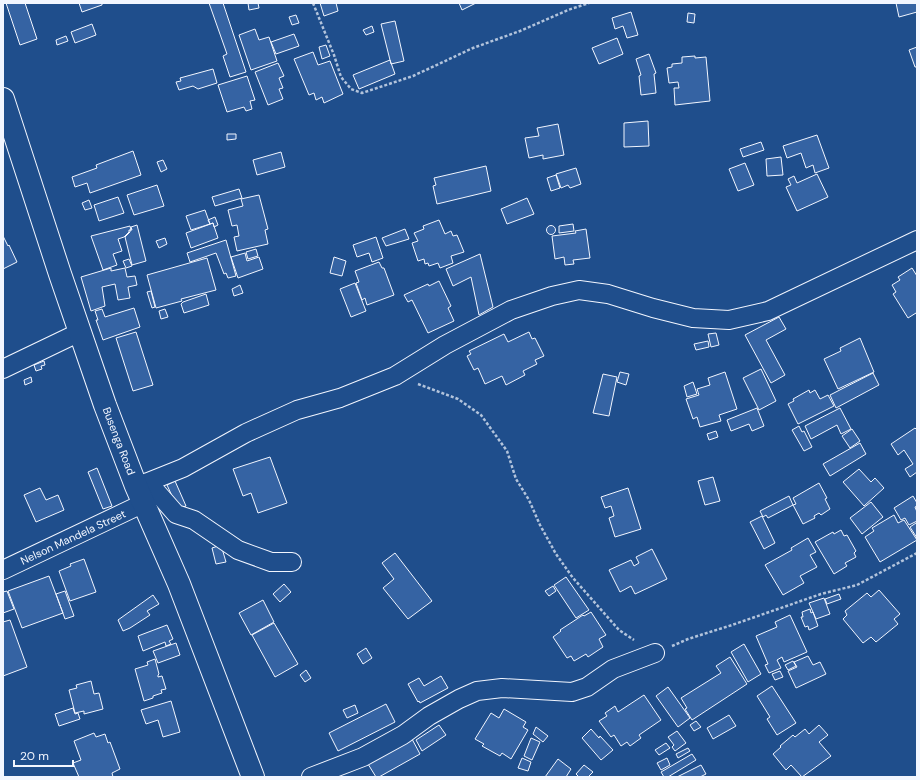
<svg xmlns="http://www.w3.org/2000/svg" width="920" height="780" font-family="'DM Sans',sans-serif">
<style>
.building{fill:#3563a3;stroke:#f2f6ff}
.lines{fill:none;stroke-linecap:round;stroke-linejoin:round}
.street-casing{stroke:#f2f6ff;stroke-width:20}
.secondary-casing{stroke:#f2f6ff;stroke-width:24}
.path{stroke:#b3c4dc;stroke-width:2.5;stroke-dasharray:3 2;stroke-linecap:butt}
.street{stroke:#1f4e8c;stroke-width:18}
.secondary{stroke:#1f4e8c;stroke-width:22}
.labels{text-anchor:middle;dominant-baseline:central;stroke-width:3;stroke-linejoin:round;paint-order:stroke}
.street-label{font-size:11px;fill:#f2f6ff;stroke:#1f4e8c}
</style>
<rect width="100%" height="100%" fill="#1f4e8c"/>
<path class="building" d="M6,3h19l12,36 -17,6z
M79,3h23v2l-20,7z
M209,3h14l23,69 -16,5 -7,-21 4,-2z
M248,3h10l1,5 -10,2z
M320,3h16l2,8 -14,5z
M459,3h17l-14,7z
M896,3h21v9l-18,5z
M631,12l7,23 -11,3 -4,-12 -8,3 -3,-11z
M688,13l7,1 -1,9 -7,-1z
M296,15l3,8 -7,2 -3,-8z
M395,21l9,40 -13,3 -10,-40z
M92,24l4,11 -21,8 -4,-11z
M372,26l2,6 -8,3 -3,-5z
M255,29l4,11 10,-3 8,24 -26,9 -12,-35z
M294,34l5,12 -23,8 -5,-12z
M66,36l2,5 -11,4 -1,-5z
M617,38l6,16 -24,10 -7,-16z
M326,45l4,11 -8,3 -3,-12z
M917,47v20h-2l-6,-17z
M313,52l5,13 12,-4 13,33 -19,9 -2,-6 -6,3 -2,-7 -5,2 -15,-36z
M649,54l7,19 -2,1 2,19 -15,2 -2,-19 2,-1 -5,-16z
M695,56v2l11,-1 4,44 -35,4 -1,-17h5l-1,-6 -9,1 -2,-15 5,-1v-3l10,-1v-6z
M390,60l5,14 -36,15 -6,-14z
M278,63l6,13 -5,2 4,10 -4,1 4,10 -15,6 -13,-33z
M213,69l4,14 -19,6 -5,-3 -14,4 -3,-8 5,-1 -1,-3z
M247,76l8,24 -5,1 2,8 -6,2 -2,-4 -17,5 -9,-27z
M648,121l1,25 -25,1v-24z
M558,124l6,31 -21,4v-4l-14,3 -4,-20 14,-2 -2,-8z
M227,134h9v5l-9,1z
M817,135l12,33 -14,5 -2,-8 -7,3 -5,-15 -14,5 -4,-12z
M761,142l3,8 -21,7 -3,-8z
M133,151l8,24 -51,18 -3,-10 -12,4 -3,-10 25,-9 -1,-3z
M281,152l4,15 -28,8 -4,-15z
M781,157l2,18 -16,1 -1,-17z
M163,160l4,9 -6,3 -4,-10z
M745,163l9,22 -16,6 -9,-22z
M486,166l5,25 -54,13 -4,-18 3,-1 -2,-7z
M576,168l5,16 -11,4 -2,-3 -7,3 -5,-14z
M817,174l11,23 -31,14 -11,-24 5,-2 -3,-6 6,-3 3,7z
M556,175l4,13 -9,3 -4,-13z
M157,185l7,21 -30,9 -7,-20z
M239,189l3,9 -27,8 -3,-9z
M259,195l9,34 -3,1 3,14 -31,7 -3,-14 5,-1 -2,-11 -5,1 -4,-16 15,-4 -2,-7z
M118,197l6,16 -25,8 -5,-16z
M527,198l7,16 -27,10 -6,-15z
M89,200l3,8 -7,2 -3,-7z
M205,210l5,14 -19,6 -5,-14z
M215,217l3,8 -4,2 -1,-4 -3,1 -2,-4z
M439,220l6,14 6,-3 2,5 4,-1 7,17 -13,4 2,7 -13,5 -2,-5 -9,3 -1,-3 -3,1 -1,-5 -6,2 -6,-18 6,-2 -4,-8 10,-4 -1,-3z
M213,223l5,15 -27,10 -5,-15z
M573,224l1,7 -15,2v-7z
M137,225l9,36 -14,4 -7,-28 5,-5v-2h2l-1,-3z
M546.5 230a4.5 4.5 0 1 1 9 0a4.5 4.5 0 1 1-9 0Z
M130,226l1,4h-2v2l-5,5 -6,2 4,12 -9,3 4,11 -14,5 -12,-34z
M405,229l4,10 -23,7 -4,-8z
M586,229l4,29 -17,2 1,4 -9,1 -1,-8 -9,2 -3,-23 24,-3 -1,-2z
M3,236l5,10 1,-1 8,17 -14,7z
M376,237l7,21 -11,4 -3,-9 -12,4 -4,-12z
M165,238l2,6 -8,4 -3,-7z
M226,240l10,36 -8,2 -2,-5 -2,1 -8,-21 -26,9 -3,-9z
M256,249l2,7 -10,3 -2,-7z
M245,253l2,8 12,-4 4,12 -25,9 -7,-21z
M480,254l13,53 -14,8 -8,-38 -18,9 -7,-17z
M334,257l12,4 -4,15 -12,-3z
M207,258l9,32 -35,9 1,2 -26,7 -9,-33z
M129,259l3,7 -6,2 -3,-7z
M379,262l3,6h2l10,27 -27,10 -2,-7 -3,2 -6,-17 3,-1 -4,-11z
M111,268v3l14,-3 2,9 8,-1 2,9 -9,2 2,11 -12,2 -3,-16 -13,3 3,19 -14,5 -10,-34z
M912,268l5,8v39l-1,-2 -8,5 -15,-24 3,-2 -4,-7 8,-5 -2,-3z
M439,281l12,25 -3,2 6,13 -26,12 -16,-33 -4,2 -4,-7 24,-11 1,2z
M355,283l11,28 -15,6 -11,-28z
M240,285l3,8 -9,3 -2,-7z
M151,291l4,16 -3,1 -5,-16z
M206,294l3,11 -25,8 -3,-9 2,-2z
M134,308l6,19 -37,13 -7,-20h2l-3,-9 7,-2 3,8z
M165,309l3,8 -7,2 -2,-8z
M779,317l7,12 -20,11 19,35 -14,8 -26,-48z
M136,332l17,53 -20,6 -17,-53z
M529,332l3,7 3,-1 9,18 -9,4 2,4 -14,7 2,4 -19,10 -4,-9 -17,8 -7,-16 -4,2 -7,-14 4,-2 -2,-3 35,-17 4,8z
M716,333l3,12 -8,2 -3,-13z
M860,338l14,34 -36,17 -14,-30 17,-8 -1,-3z
M708,341l1,6 -13,3 -2,-6z
M44,361l1,4 -4,1 1,3 -6,2 -2,-6z
M761,369l15,32 -17,9 -16,-32z
M620,372l9,2 -3,11 -9,-3z
M725,372l12,37 -18,6 2,6 -21,6 -3,-10 -4,2 -7,-20 13,-4 -2,-6 13,-4 -2,-7z
M873,373l6,12 -43,23 -6,-13z
M603,374l14,3 -8,39 -16,-3z
M31,377l1,5 -7,3 -1,-5z
M693,382l4,12 -10,3 -3,-11z
M809,390l1,3 5,-3 5,9 8,-4 6,11 -36,18 -10,-20 6,-3 -1,-2z
M757,408l7,18 -12,5 -3,-7 -18,7 -4,-11z
M840,408l11,21 -10,5 -4,-9 -26,14 -6,-13z
M799,426l3,6 2,-1 8,16 -8,4 -12,-21z
M915,428l2,2v42l-7,5 -5,-8 8,-5 -9,-14 -6,5 -7,-11z
M852,429l8,12 -10,7 -8,-12z
M716,431l2,6 -9,3 -2,-6z
M860,443l6,11 -36,22 -7,-12z
M270,457l17,46 -29,10 -7,-20 -8,3 -10,-27z
M97,468l15,38 -9,3 -15,-37z
M859,469l12,13 4,-4 9,10 -20,18 -21,-24z
M713,477l7,24 -15,4 -7,-24z
M175,481l11,25 -8,3 -11,-24z
M819,483l8,15 -2,1 5,10 -9,6 -2,-2 -5,3 1,2 -12,6 -10,-19 3,-1 -3,-6z
M40,488l6,12 12,-5 6,15 -28,12 -12,-27z
M628,488l13,41 -26,8 -6,-19 5,-2 -3,-10 -6,2 -4,-11z
M789,496l4,9 -25,13 -2,-3 -3,2 -3,-6z
M913,496l4,7v3l-2,1 2,5v9l-8,4 -4,-7 -4,2 -7,-12z
M871,502l12,15 -21,17 -12,-16z
M894,515l4,8 6,-3 13,20 -37,22 -15,-25 9,-6 -2,-3z
M762,516l13,27 -11,6 -14,-27z
M916,523l1,1v14l-7,-11z
M841,530l3,6 3,-1 9,16 -2,2 2,4 -11,6 2,3 -13,8 -19,-32 18,-10 1,2z
M808,538l8,14 -6,3 7,12 -17,9 4,7 -21,12 -18,-30 27,-15 -1,-2z
M221,545l5,17 -10,2 -4,-16z
M652,549l15,30 -32,15 -4,-8 -11,6 -11,-22 22,-10 3,6 5,-3 -3,-6z
M395,553l37,48 -24,18 -25,-31 11,-9 -12,-16z
M84,559l12,33 -26,9 -11,-30 12,-5 -1,-2z
M49,576l14,37 -41,15 -14,-37z
M566,577l23,33 -13,8 -22,-33z
M284,584l7,8 -11,10 -7,-8z
M553,586l3,5 -7,5 -4,-5z
M879,590l21,24 -6,5 4,5 -22,18 -5,-5 -8,6 -20,-24 4,-4 -2,-4 22,-18 4,4z
M7,591l7,18 -11,4v-21z
M65,591l9,25 -9,3 -9,-25z
M839,594l2,5 -14,5 -2,-5z
M153,595l6,9 -12,7 3,4 -20,13 -7,3 -5,-11z
M824,598l6,16 -14,5 -7,-16z
M263,600l11,22 -23,13 -12,-22z
M810,609l1,4 2,-1 5,14 -9,4 -1,-4 -3,1 -4,-10h2l-1,-5z
M591,612l15,23 -7,4 4,8 -15,10 -2,-3 -12,7 -3,-5 -4,2 -14,-21 8,-6 -1,-1 23,-15 1,1z
M790,615l17,37 -23,10 -2,-5 -5,3 4,8 -12,5 -4,-8 3,-1 -12,-28 21,-9 -2,-5z
M10,620l17,47 -24,9v-54z
M274,623l24,41 -23,13 -23,-42z
M167,625l6,14 -4,2 2,3 -5,2 -1,-4 -22,9 -5,-15z
M176,643l4,12 -22,8 -5,-12z
M744,644l17,30 -13,8 -17,-30z
M366,648l6,10 -9,6 -6,-10z
M808,656l5,9 7,-3 6,12 -30,14 -8,-17 9,-4 -3,-5z
M730,657l17,27 -55,36 -7,-11 2,-1 -6,-10 40,-25 -5,-7z
M155,659l4,15 -1,1v2l4,-1 4,13 -5,1 1,3 -9,3v2l-9,3 -9,-32 13,-4 -1,-3z
M793,661l3,5 -8,4 -3,-5z
M306,670l5,8 -6,4 -5,-7z
M780,671l3,6 -8,3 -3,-6z
M441,676l7,12 -28,15 -1,-2 -1,1 -10,-18 11,-6 5,8z
M91,681l3,13 5,-1 4,16 -19,5v-3l-9,2 -6,-23 8,-2 -1,-3z
M772,686l24,37 -19,12 -10,-16 3,-2 -13,-21z
M668,687l22,31 -12,9 -22,-31z
M644,695l17,25 -22,15 2,3 -11,8 -3,-4 -6,4 -7,-11 -3,2 -12,-16 8,-5 -2,-3 10,-7 3,6z
M171,701l9,31 -17,5 -5,-17 -12,4 -5,-14z
M386,704l9,18 -57,29 -9,-18z
M355,705l3,8 -11,5 -4,-8z
M73,708l2,6 3,-1 2,6 -21,7 -4,-12z
M504,709l22,13 -3,5 5,3 -17,29 -9,-6 -2,3 -18,-10 2,-2 -9,-5 16,-26 8,5z
M729,715l7,11 -23,13 -6,-11z
M696,721l5,6 -7,4 -4,-6z
M439,725l7,10 -24,16 -6,-11z
M819,725l9,10 -9,7 12,14 -29,21 -11,-12 -5,5 -13,-16 8,-7 -1,-1 13,-11 2,2 10,-8 4,5z
M536,727l12,9 -5,6 -10,-8z
M591,729l8,9 1,-2 13,14 -12,10 -19,-22z
M677,731l9,12 -11,8 -3,-4 2,-2 -6,-8z
M94,733l2,4 9,-3 3,9 2,-1 10,27 -8,4 1,4h-34l-6,-14 8,-3 -7,-19z
M531,738l9,4 -8,18 -8,-4z
M412,739l8,15 -41,23h-3l-8,-13z
M666,743l4,5 -11,7 -4,-5z
M688,748l2,3 -12,7 -2,-4z
M692,754l4,6 -28,17h-4l-3,-5z
M522,758l9,4 -3,9 -10,-3z
M667,758l3,7 -9,5 -4,-7z
M558,759l13,10 -5,8h-21z
M584,765l9,7 -5,5h-9l-3,-3z
M701,765l5,9 -6,3h-23z"/>
<g class="lines">
<g class="street-casing">
<path id="street" d="M3,369l77,-37
M148,482l28,32 18,6 44,30 33,12h21
M136,486l12,-4 35,-14 63,-35 51,-23 43,-12 55,-22 50,-31 66,-35 41,-14 27,-6 29,4 45,14 40,10 36,2 39,-9 149,-71
M3,570l141,-67
M311,777l52,-20 40,-22 26,-19 30,-17 18,-8 25,-3 70,4 15,-5 26,-18 42,-16"/>
</g>
<g class="secondary-casing">
<path id="secondary" d="M3,99l57,175 45,131 31,81 43,98 74,193"/>
</g>
<path class="path" d="M313,3l21,52 7,22 10,12 11,4 51,-17 60,-28 47,-17 48,-21 21,-7
M418,384l40,15 23,16 26,36 9,28 13,21 11,25 16,29 17,24 46,52 15,10
M672,646l16,-7 44,-14 89,-31 36,-9 60,-32"/>
<use href="#street" class="street"/>
<use href="#secondary" class="secondary"/>
</g>
<g class="labels">
<g class="street-label">
<text transform="translate(119 441) rotate(69)">Busenga Road</text>
<text transform="translate(73 537) rotate(-25)">Nelson Mandela Street</text>
</g>
</g>
<rect width="920" height="780" fill="none" stroke="#f2f6ff" stroke-width="8"/>
<path d="M14 760v6h59v-6" fill="none" stroke="#f2f6ff" stroke-width="2"/>
<text x="20" y="760" font-size="12" fill="#f2f6ff" stroke="#1f4e8c" stroke-width="3" paint-order="stroke">20 m</text>
</svg>
